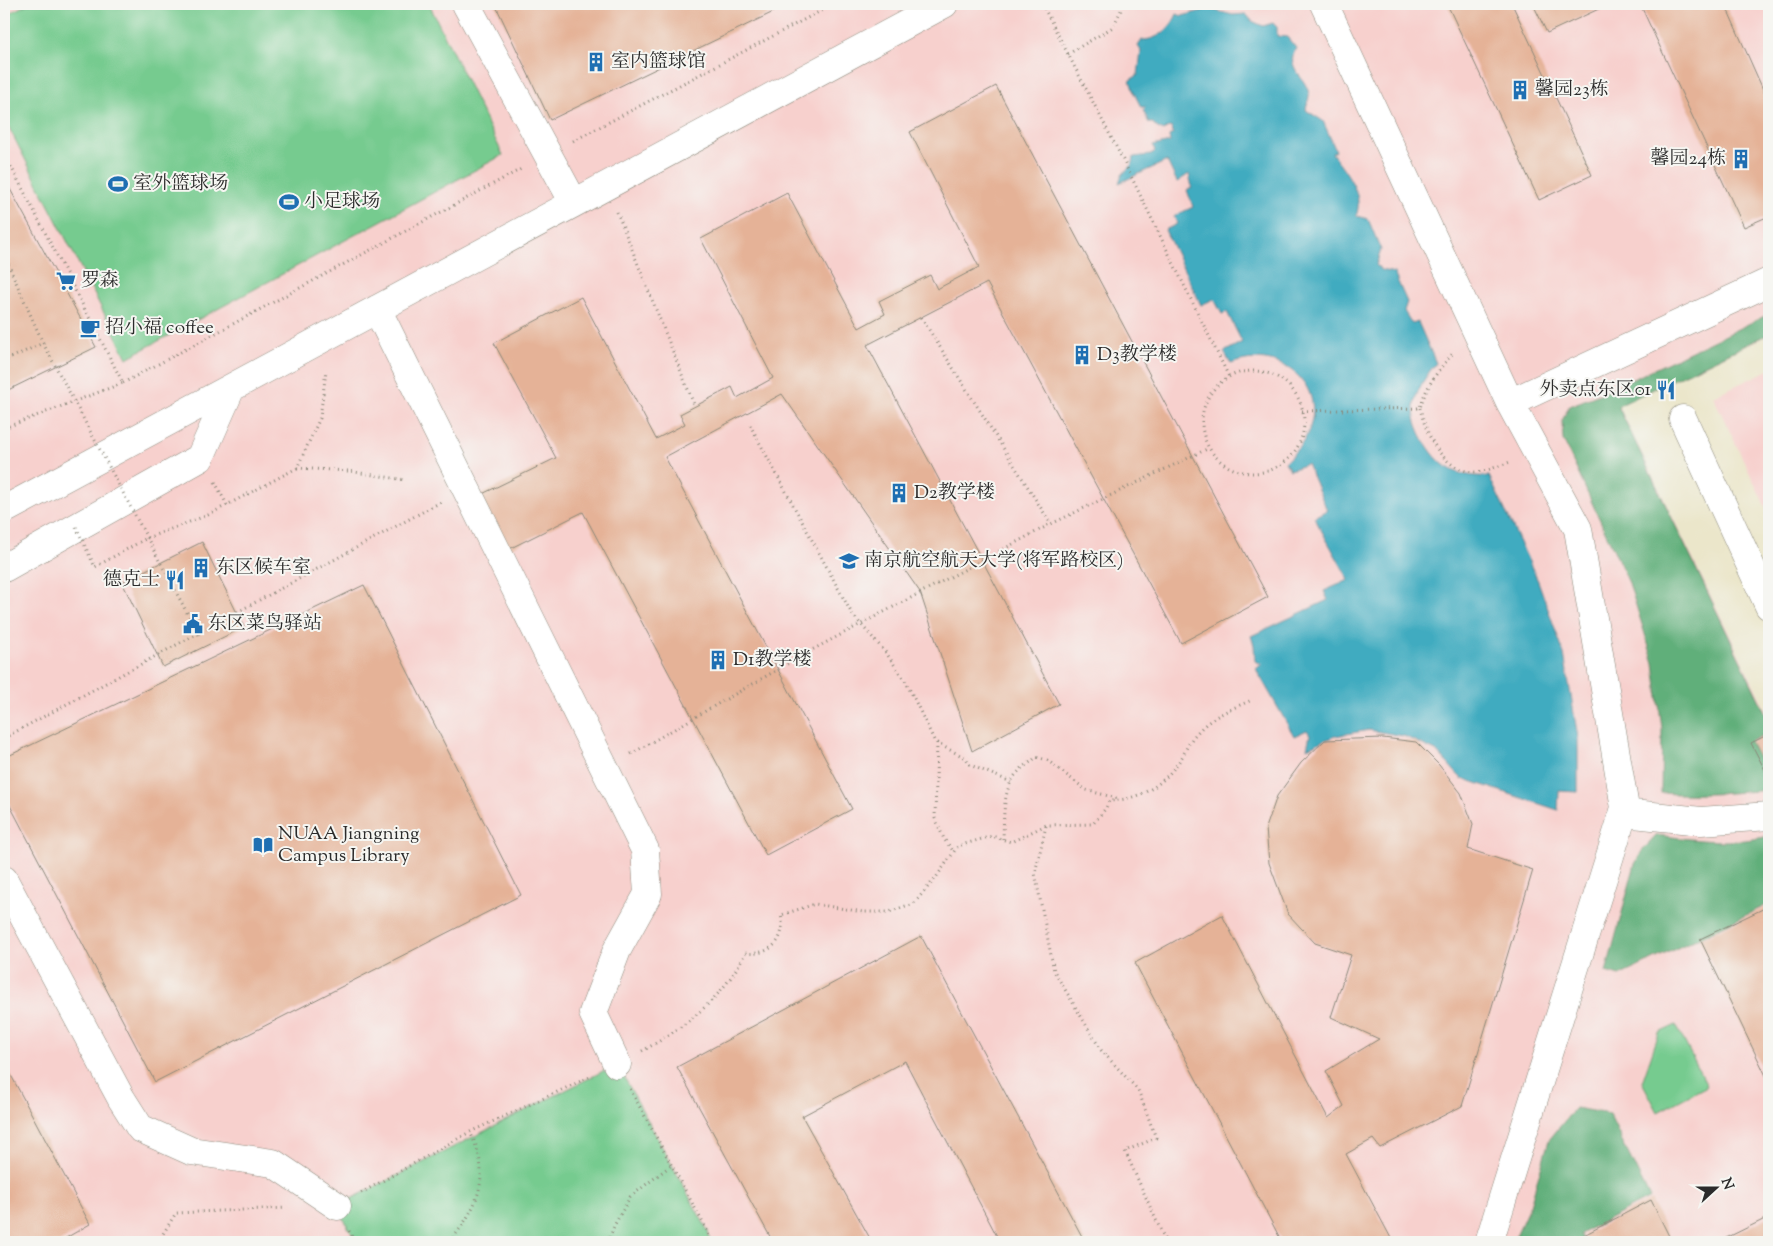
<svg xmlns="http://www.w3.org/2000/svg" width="1773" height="1246" viewBox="0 0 1773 1246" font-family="'Sorts Mill Goudy','Noto Serif SC',serif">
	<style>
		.built { fill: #f7d0cd }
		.green { fill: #76cb8f; stroke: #507b5d }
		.forest { fill: #60af7a; stroke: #466d52 }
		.water { fill: #40abc0; stroke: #366b76 }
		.building { fill: #e5b297 }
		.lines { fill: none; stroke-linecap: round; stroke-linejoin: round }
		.minor-casing { stroke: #8b887a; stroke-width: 29 }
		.path { stroke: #8b887a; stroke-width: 3; stroke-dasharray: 1 4; stroke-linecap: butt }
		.minor { stroke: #fff; stroke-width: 28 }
		.path-bridge { stroke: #8b887a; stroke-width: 3; stroke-dasharray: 1 4; stroke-linecap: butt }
		.labels { text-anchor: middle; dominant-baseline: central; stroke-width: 4; stroke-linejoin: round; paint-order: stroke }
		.poi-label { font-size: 19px; fill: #2b2b2b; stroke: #f6f6f2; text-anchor: start }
	</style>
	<rect width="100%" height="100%" fill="#f6f6f2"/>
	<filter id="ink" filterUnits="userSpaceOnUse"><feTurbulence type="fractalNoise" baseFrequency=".02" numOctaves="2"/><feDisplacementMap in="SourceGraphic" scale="10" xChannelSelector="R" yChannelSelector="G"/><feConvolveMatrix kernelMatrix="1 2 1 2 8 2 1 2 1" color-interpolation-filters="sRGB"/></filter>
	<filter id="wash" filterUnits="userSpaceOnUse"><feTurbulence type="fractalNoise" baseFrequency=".0096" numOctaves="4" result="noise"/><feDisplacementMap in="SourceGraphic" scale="20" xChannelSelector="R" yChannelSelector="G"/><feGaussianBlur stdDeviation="1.12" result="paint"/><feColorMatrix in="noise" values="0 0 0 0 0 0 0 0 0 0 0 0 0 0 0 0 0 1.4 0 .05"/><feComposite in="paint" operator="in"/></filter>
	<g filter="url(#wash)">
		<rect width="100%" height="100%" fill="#ebe6ca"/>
		<path class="built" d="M4 4H1769V335L1619 406 1769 716V1242H4Z
			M1769 370V514L1713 396Z"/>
		<path class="green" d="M27 4H429L503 155 127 358 4 118V16Z
			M1676 1025 1707 1086 1658 1112 1642 1082 1659 1033Z
			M617 1064 708 1231 710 1242H356L337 1206Z"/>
		<path class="forest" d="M1769 314V334L1618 406 1769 720V732L1750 742 1766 773 1769 772V790C1733 793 1697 796 1661 793L1662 729 1654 663 1629 583 1563 440 1562 421 1569 406 1610 390Z
			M1657 835C1694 840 1732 845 1769 836V904L1619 976 1606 972 1635 864 1642 851Z
			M1575 1108 1609 1114 1650 1198 1580 1234 1584 1242H1513L1530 1205 1549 1140Z"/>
		<path class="water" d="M1209 9 1233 15 1246 14 1252 21 1263 26 1273 23 1277 27V36L1287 37 1296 48C1284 68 1307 77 1309 95 1309 100 1306 105 1306 110L1323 121 1336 151 1332 153C1344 169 1365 194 1356 216L1368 219 1381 250 1376 265 1382 270 1394 273 1407 302 1404 311 1412 324 1418 322 1436 363C1428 373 1418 388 1415 400 1409 421 1429 453 1444 465 1457 475 1475 477 1489 476L1538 581 1564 654 1578 738V792L1559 791 1558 810 1461 778 1436 751 1404 736 1369 730 1335 736 1307 748 1310 735 1307 730 1294 736 1256 669 1262 664 1255 661 1254 645 1251 636 1328 600 1324 591 1349 580 1314 517 1327 510 1307 464 1290 470 1285 462C1291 456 1298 449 1303 442 1335 390 1282 344 1231 364L1224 352 1242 342 1227 312 1222 314 1214 299 1201 305 1165 230 1177 224 1174 216 1193 207 1187 190 1192 187 1189 174 1177 182 1167 161 1119 183 1122 175 1133 163 1134 157 1151 155 1155 151 1153 146 1170 142 1169 136 1173 134 1172 128 1168 127 1164 131 1156 127 1153 123H1149L1143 110 1146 107H1141L1134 93 1130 80 1138 75 1141 51 1138 46 1142 40C1158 40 1171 28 1177 14L1182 16Z"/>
		<g id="blocks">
			<path class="building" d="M495 4H790L550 120Z
				M1447 4H1512L1592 175 1539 200Z
				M1533 4H1602L1603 7 1547 33Z
				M1640 4H1725L1769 103V216L1744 227Z
				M996 86 1268 597 1181 643 987 283 867 345 1059 704 972 751 920 592 782 394 665 457 852 809 766 855 583 512 503 552 476 497 556 458 494 343 581 297 656 439 685 424 680 414 732 387 737 398 773 378 701 239 787 193 859 328 885 314 879 301 930 275 937 289 979 267 910 132Z
				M4 178 96 347 4 392Z
				M202 542 244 627 163 667 122 582Z
				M364 585 521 895 155 1082 4 794V758Z
				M1769 734V771L1766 772 1751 743Z
				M1383 738 1416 742 1439 765 1461 793 1473 824 1468 849 1533 870 1462 1106 1380 1148 1373 1139 1346 1154 1393 1242H1282L1135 963 1222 915 1328 1118 1344 1106 1326 1071 1379 1039 1331 1017 1351 955 1315 943 1288 914 1269 863 1266 828 1277 796 1301 763 1325 740Z
				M1769 906V1082L1700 939Z
				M921 936 1085 1242H995L999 1240 905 1061 802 1116 872 1242H773L677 1067Z
				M4 1062 90 1224 59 1242H4Z
				M1651 1200 1672 1242H1587L1584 1235Z
				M1769 1217V1242H1718Z"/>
		</g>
	</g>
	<g filter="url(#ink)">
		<use href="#blocks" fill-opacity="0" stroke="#8b887a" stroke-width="1"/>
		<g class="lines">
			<defs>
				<path id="minor" d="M466 4 574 203
					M1324 4 1510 403 1578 529 1625 808 1489 1242
					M377 309 645 850 648 894 617 950 593 1013 617 1064
					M1510 403 1769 282
					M1683 419 1769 606
					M4 510 944 4
					M4 568 200 458 231 388
					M1624 813 1701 821 1769 816
					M4 880 121 1098 140 1128 191 1151 273 1163 337 1206"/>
			</defs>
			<use href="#minor" class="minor-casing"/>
			<path class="path" d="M1042 4 1123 160 1229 377
				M1068 54 1113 27 1124 4
				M573 141 834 4
				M4 153 123 383 4 428
				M617 212 695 407
				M4 255 43 343 4 361
				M921 317 1051 524 1209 448
				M1202 422a51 51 0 1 1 102 0a51 51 0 1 1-102 0Z
				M123 383 523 168
				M1420 408C1426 435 1443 472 1476 472 1487 471 1499 466 1510 462
				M1302 411 1420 408C1426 386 1439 369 1454 352
				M750 425 852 614 887 654 906 682 934 740 940 745 966 758 970 765 1011 782
				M297 468 348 471 406 480
				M215 482 227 505
				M147 538 208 515 297 468 320 418 326 371
				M4 738 441 502
				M937 743 935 818 944 839 954 852
				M631 754 808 652 1051 524
				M1046 826 1035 873 1054 971 1101 1050 1138 1090 1156 1138 1125 1151 1166 1242
				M1003 839C1004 818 1002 788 1018 772 1023 766 1030 764 1036 757L1047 760 1086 790 1120 799
				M642 1051C684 1028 724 998 745 953 769 956 787 941 781 915L815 904 863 912H889L914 903 935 879 958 846 992 836 1011 842 1046 825 1093 824 1106 808 1109 801C1142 799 1164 785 1182 757 1186 749 1190 740 1196 734 1211 716 1231 709 1252 700
				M630 1089 708 1232 710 1242
				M361 1193 470 1132 592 1076
				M349 1231 355 1242
				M158 1242 176 1213 286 1208
				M450 1242C479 1205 492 1176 470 1132
				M608 1242 615 1224 630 1197 670 1166"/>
			<use href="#minor" class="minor"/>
			<path class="path-bridge" d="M43 343 200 637
				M76 527 95 567 147 538"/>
		</g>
	</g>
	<defs>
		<symbol id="building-bare" viewBox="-9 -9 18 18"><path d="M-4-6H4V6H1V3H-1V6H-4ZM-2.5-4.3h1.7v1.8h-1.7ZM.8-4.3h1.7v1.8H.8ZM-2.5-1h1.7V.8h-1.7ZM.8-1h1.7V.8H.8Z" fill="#1f6fb2" stroke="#f6f6f2" stroke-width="2.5" paint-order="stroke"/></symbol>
		<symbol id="stadium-bare" viewBox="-9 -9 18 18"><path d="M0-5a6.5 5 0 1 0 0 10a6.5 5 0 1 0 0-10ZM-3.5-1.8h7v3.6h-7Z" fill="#1f6fb2" stroke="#f6f6f2" stroke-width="2.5" paint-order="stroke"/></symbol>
		<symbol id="supermarket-bare" viewBox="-9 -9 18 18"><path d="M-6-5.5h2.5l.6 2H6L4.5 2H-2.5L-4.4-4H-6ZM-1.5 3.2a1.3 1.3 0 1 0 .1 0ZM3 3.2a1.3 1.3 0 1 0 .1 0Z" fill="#1f6fb2" stroke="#f6f6f2" stroke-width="2.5" paint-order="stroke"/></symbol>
		<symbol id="cafe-bare" viewBox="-9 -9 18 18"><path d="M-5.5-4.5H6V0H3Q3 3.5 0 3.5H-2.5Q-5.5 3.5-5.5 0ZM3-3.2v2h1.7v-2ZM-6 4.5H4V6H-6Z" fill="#1f6fb2" stroke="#f6f6f2" stroke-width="2.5" paint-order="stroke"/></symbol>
		<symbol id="restaurant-bare" viewBox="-9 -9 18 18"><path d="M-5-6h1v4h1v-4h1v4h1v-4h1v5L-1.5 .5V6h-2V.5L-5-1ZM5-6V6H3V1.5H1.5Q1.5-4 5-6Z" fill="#1f6fb2" stroke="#f6f6f2" stroke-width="2.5" paint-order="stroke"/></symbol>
		<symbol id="university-bare" viewBox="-9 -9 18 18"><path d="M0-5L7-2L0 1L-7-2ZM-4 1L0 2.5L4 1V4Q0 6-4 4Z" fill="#1f6fb2" stroke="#f6f6f2" stroke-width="2.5" paint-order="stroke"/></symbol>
		<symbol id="civic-bare" viewBox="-9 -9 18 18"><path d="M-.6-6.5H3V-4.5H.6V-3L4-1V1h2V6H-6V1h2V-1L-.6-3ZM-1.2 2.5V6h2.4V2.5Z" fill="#1f6fb2" stroke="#f6f6f2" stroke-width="2.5" paint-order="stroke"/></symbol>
		<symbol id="library-bare" viewBox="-9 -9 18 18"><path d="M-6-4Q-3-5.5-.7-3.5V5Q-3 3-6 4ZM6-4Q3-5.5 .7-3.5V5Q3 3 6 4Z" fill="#1f6fb2" stroke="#f6f6f2" stroke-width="2.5" paint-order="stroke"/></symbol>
	</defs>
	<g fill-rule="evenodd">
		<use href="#building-bare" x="582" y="48" width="28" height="28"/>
		<use href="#building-bare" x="1506" y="76" width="28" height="28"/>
		<use href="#building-bare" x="1727" y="145" width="28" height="28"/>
		<use href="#stadium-bare" x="104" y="170" width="28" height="28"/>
		<use href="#stadium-bare" x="275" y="188" width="28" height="28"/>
		<use href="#supermarket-bare" x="52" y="267" width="28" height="28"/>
		<use href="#cafe-bare" x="76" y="314" width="28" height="28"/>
		<use href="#building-bare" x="1068" y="341" width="28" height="28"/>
		<use href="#restaurant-bare" x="1652" y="376" width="28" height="28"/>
		<use href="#building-bare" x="885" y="479" width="28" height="28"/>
		<use href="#university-bare" x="835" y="547" width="28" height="28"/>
		<use href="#building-bare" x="187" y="554" width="28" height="28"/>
		<use href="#restaurant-bare" x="161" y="566" width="28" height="28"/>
		<use href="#civic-bare" x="179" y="610" width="28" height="28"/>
		<use href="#building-bare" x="704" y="646" width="28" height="28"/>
		<use href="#library-bare" x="249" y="831" width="28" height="28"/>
	</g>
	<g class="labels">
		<g class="poi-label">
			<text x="611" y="62">室内篮球馆</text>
			<text x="1535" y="90">馨园23栋</text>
			<text x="1726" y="159" text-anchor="end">馨园24栋</text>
			<text x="133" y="184">室外篮球场</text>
			<text x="304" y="202">小足球场</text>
			<text x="81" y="281">罗森</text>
			<text x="105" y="328">招小福 coffee</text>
			<text x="1097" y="355">D3教学楼</text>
			<text x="1651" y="390" text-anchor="end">外卖点东区01</text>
			<text x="914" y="493">D2教学楼</text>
			<text x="864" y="561">南京航空航天大学(将军路校区)</text>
			<text x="216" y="568">东区候车室</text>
			<text x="160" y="580" text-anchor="end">德克士</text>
			<text x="208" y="624">东区菜鸟驿站</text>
			<text x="733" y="660">D1教学楼</text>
			<text x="278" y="834">NUAA Jiangning<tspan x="278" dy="22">Campus Library</tspan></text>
		</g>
	</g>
	<rect width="1773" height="1246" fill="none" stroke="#f6f6f2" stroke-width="20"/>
	<g transform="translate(1716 1188) rotate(69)" stroke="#f6f6f2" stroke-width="4" paint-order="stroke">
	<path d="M0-4L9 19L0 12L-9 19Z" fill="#2b2b2b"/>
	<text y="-8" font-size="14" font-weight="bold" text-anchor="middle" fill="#2b2b2b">N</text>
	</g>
</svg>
